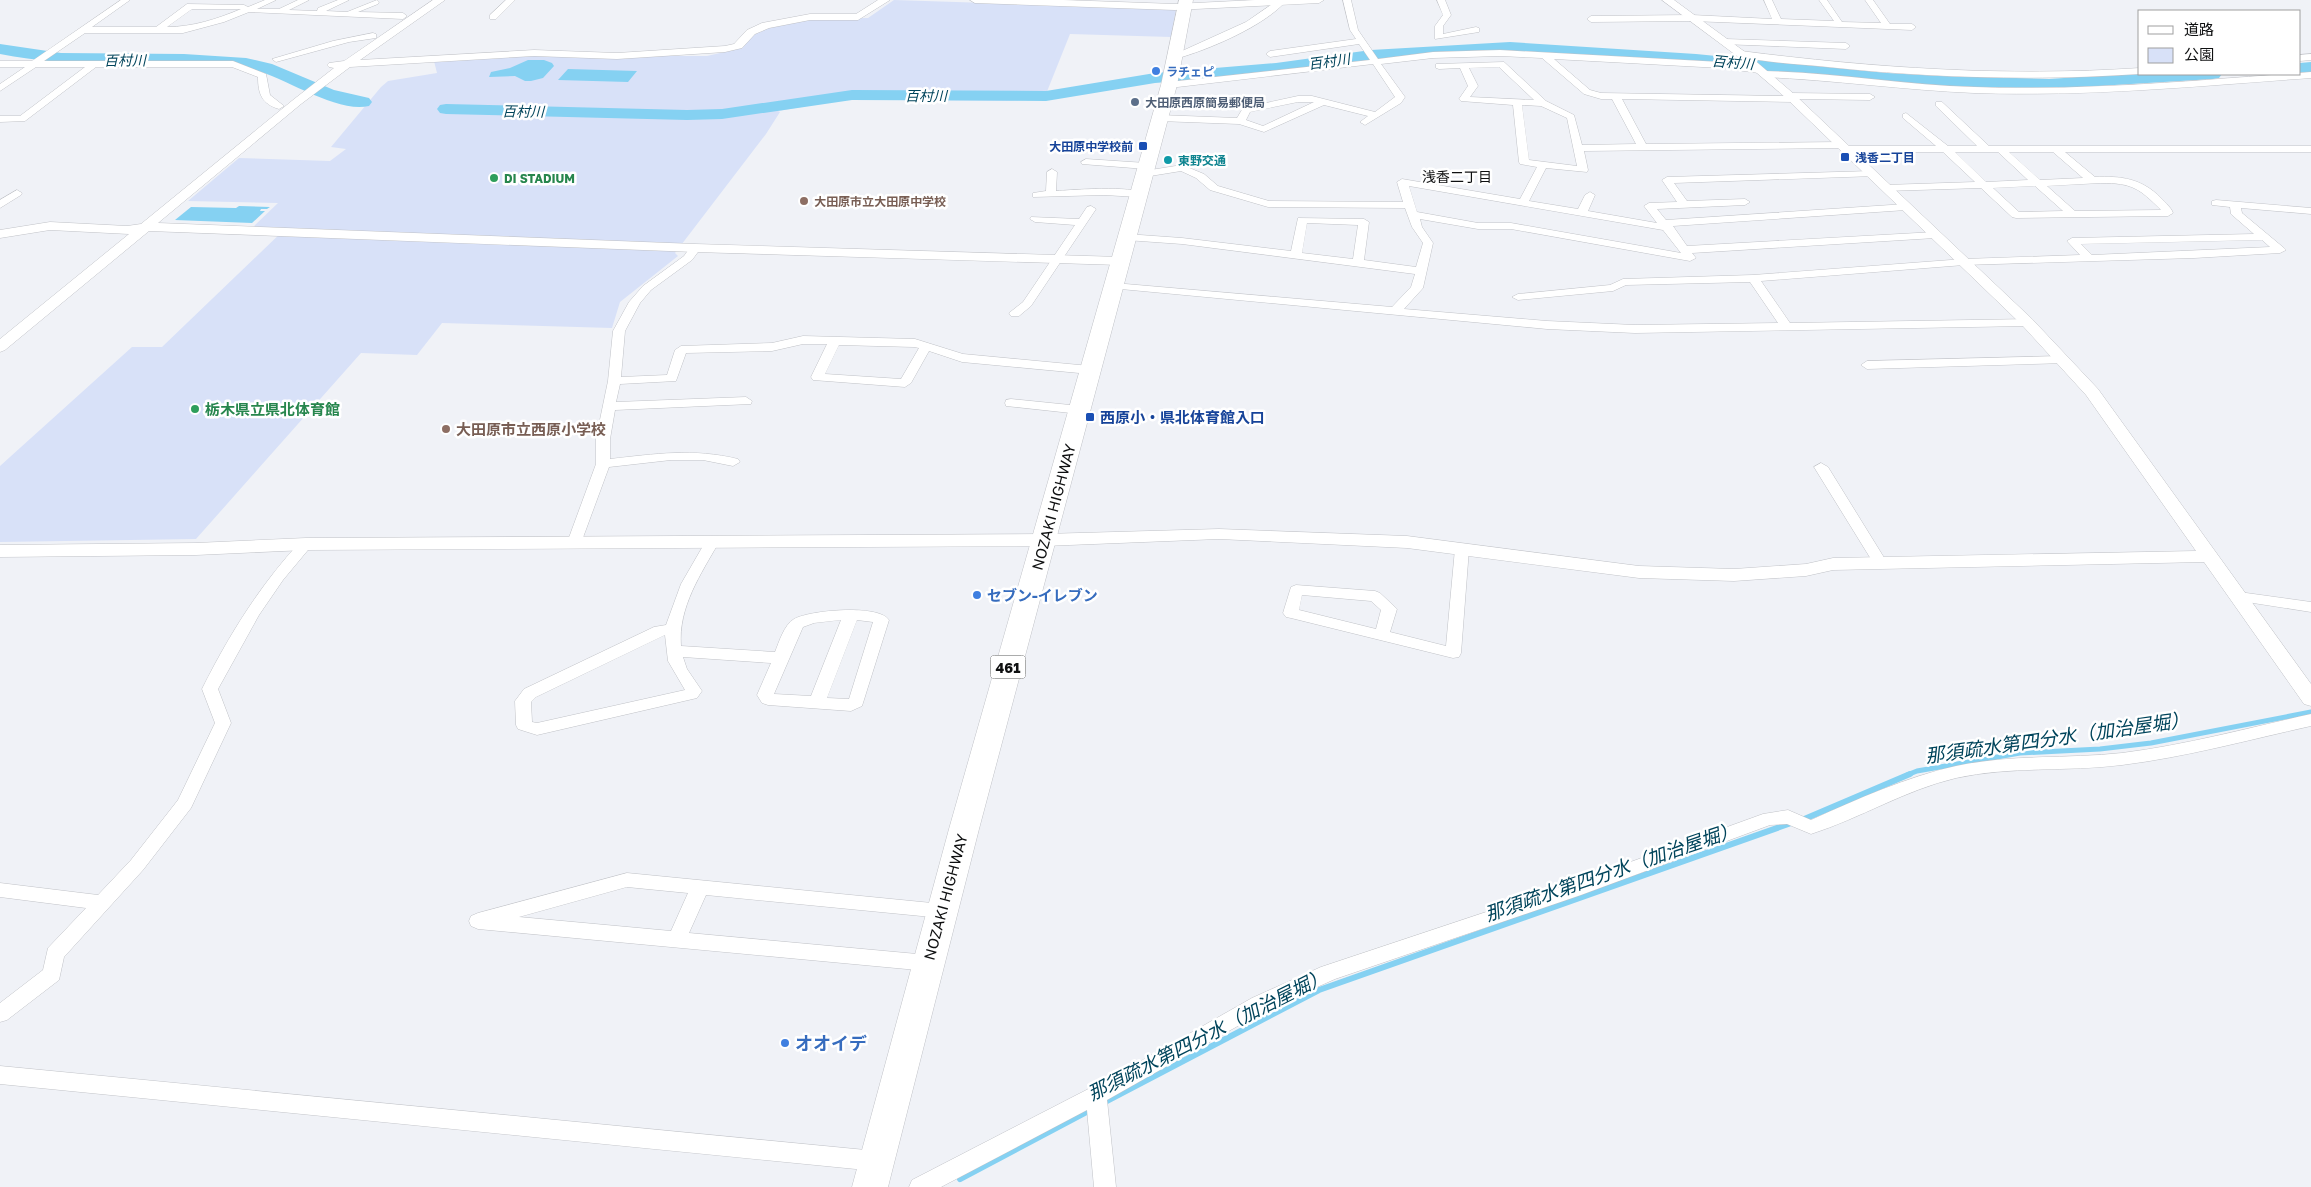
<svg xmlns="http://www.w3.org/2000/svg" width="2311" height="1187" viewBox="0 0 2311 1187" font-family="'Golos Text','Noto Sans JP',sans-serif">
	<style>
		.green { fill: #d8e1f8 }
		.water { fill: #85d1f2 }
		.lines { fill: none; stroke-linecap: round; stroke-linejoin: round }
		.stream-far1 { stroke: #85d1f2; stroke-width: 5 }
		.stream { stroke: #85d1f2; stroke-width: 6 }
		.river { fill: #85d1f2; fill-rule: evenodd }
		.minor-casing { stroke: #c0c2c7; stroke-width: 1 }
		.tertiary-casing { stroke: #c0c2c7; stroke-width: 1 }
		.trunk-casing { stroke: #c0c2c7; stroke-width: 1 }
		.minor { fill: #fff; fill-rule: evenodd }
		.tertiary { fill: #fff; fill-rule: evenodd }
		.trunk { fill: #fff; fill-rule: evenodd }
		.shop-dot { fill: #3f7fe0; stroke: #fff; stroke-width: 2 }
		.service-dot { fill: #5c6f8a; stroke: #fff; stroke-width: 2 }
		.transit-dot { fill: #1a4fb4; stroke: #fff; stroke-width: 2 }
		.culture-dot { fill: #0f9aa8; stroke: #fff; stroke-width: 2 }
		.leisure-dot { fill: #2e9e5b; stroke: #fff; stroke-width: 2 }
		.education-dot { fill: #8d6e63; stroke: #fff; stroke-width: 2 }
		.labels { text-anchor: middle; dominant-baseline: central; stroke-width: 5; stroke-linejoin: round; paint-order: stroke }
		.far-shop-label { font-size: 12px; font-weight: bold; fill: #366cbe; stroke: #fff; text-anchor: start }
		.far-service-label { font-size: 12px; font-weight: bold; fill: #4e5e75; stroke: #fff; text-anchor: start }
		.far-transit-label { font-size: 12px; font-weight: bold; fill: #164399; stroke: #fff; text-anchor: end }
		.far-culture-label { font-size: 12px; font-weight: bold; fill: #0d838f; stroke: #fff; text-anchor: start }
		.far-leisure-label { font-size: 12px; font-weight: bold; fill: #27864d; stroke: #fff; text-anchor: start }
		.far-education-label { font-size: 12px; font-weight: bold; fill: #785e54; stroke: #fff; text-anchor: start }
		.far-water-label { font-size: 14px; font-style: italic; fill: #00445b; stroke: #fff }
		.far-neighbourhood-label { font-size: 14px; fill: #0f1011; stroke: #fff }
		.shield { fill: #fff; stroke: #575858; stroke-width: 1 }
		.shield-label { font-size: 14px; font-weight: bold; fill: #0f1011 }
		.leisure-label { font-size: 15px; font-weight: bold; fill: #27864d; stroke: #fff; text-anchor: start }
		.transit-label { font-size: 15px; font-weight: bold; fill: #164399; stroke: #fff; text-anchor: start }
		.education-label { font-size: 15px; font-weight: bold; fill: #785e54; stroke: #fff; text-anchor: start }
		.street-label { font-size: 15px; fill: #0f1011; stroke: #fff }
		.shop-label { font-size: 15px; font-weight: bold; fill: #366cbe; stroke: #fff; text-anchor: start }
		.near-shop-label { font-size: 18px; font-weight: bold; fill: #366cbe; stroke: #fff; text-anchor: start }
		.near-water-label { font-size: 19px; font-style: italic; fill: #00445b; stroke: #fff }
	</style>
	<rect width="100%" height="100%" fill="#f0f2f7"/>
	<path class="green" d="M894 0 1176 9 1171 37 1070 34 1044 99 1009 101 848 99 778 111 780 112 766 134 675 253 678 256 620 302 612 328 442 323 417 355 361 353 196 539 0 542V466L132 347H162L285 229 252 228 278 203 188 201 239 158 330 161 346 149 331 147 381 87 388 81 437 73 434 61 504 56H707L733 50 759 31 778 24 820 19 868 18Z"/>
	<path class="water" d="M528 60H544L552 63 554 66 543 78 531 81H525L515 76 489 77 491 72 510 68Z
		M568 69 637 71 628 82 558 80Z
		M239 206 270 207 267 209H261L260 211H265L252 223 175 220 191 207 236 208Z"/>
	<g class="lines">
		<path class="stream-far1" d="M1907 775 1917 771 2020 753 2100 749 2151 743 2311 712"/>
		<path class="stream" d="M1802 820 1910 774
			M1101 1104 1319 990 1794 822
			M960 1179 1092 1109"/>
		<path class="river" d="M1510 42 1696 54 1887 73 1940 76 2049 79 2140 73 2222 74 2219 78 2213 79 2049 89 1940 86 1887 83 1696 64 1510 52 1371 60 1276 73 1155 83 1046 101 852 100 722 119 687 120 446 114 440 113 437 109 440 105 446 104 687 110 722 109 852 90 1046 91 1155 73 1276 63 1371 50Z
			M0 44 61 53 184 54 246 58 272 64 334 90 369 98 372 102 369 106C337 114 283 76 251 69 210 60 166 64 125 64 83 65 42 62 0 54Z
			M2311 62V72L2300 73V63Z"/>
		<defs>
			<path id="minor" d="M121 0H130L92 27H156L187 4 244 5 248 7 265 0H276L257 9H279L298 0H309L289 10 317 11 318 8 338 0H349L326 11 347 12 377 0 379 2 378 4 358 12 403 13 407 16 403 19 249 12 224 22 183 33H85L44 61H233L266 74 270 95 284 106 279 109C262 104 258 94 258 77L232 67H96L25 121 0 122V116H20L85 67H36L0 91V84L25 67H0V61H32ZM192 9H241C217 19 193 27 167 27Z
				M506 0H515L496 19H490V15Z
				M1278 0H1287C1265 26 1208 50 1175 59L1171 56 1246 22Z
				M1343 0H1351L1358 30 1378 59 1433 52 1500 50 1721 62 1759 67 1762 68 1763 71C1833 72 1904 85 1974 87 2087 91 2200 80 2311 72V78C2199 86 2087 97 1974 93 1904 90 1834 80 1763 77L1760 76 1759 73 1721 68 1554 59 1590 90 1601 93 1785 96 1790 93 1870 94 1875 97 1870 100 1799 99 1794 102 1622 99 1646 144 1840 142 1843 143 1844 146H1936L1903 118V114L1906 113 1948 146H1977L1936 106V102H1942L1989 146H2311V152H2065L2095 177C2121 176 2141 178 2161 198 2165 203 2171 207 2173 213L2168 216 2016 218 2012 217 1981 188 1885 191 1880 188 1885 185 1975 182 1943 152H1845L1841 151V148L1584 151 1588 170 1587 172 1546 168 1529 201 1578 209 1585 195 1590 192 1595 195 1588 211 1657 223 1644 206 1649 203 1677 202 1662 180 1667 177 1871 171 1875 172V176L1674 183 1687 201 1745 199 1750 202 1745 205 1657 209 1666 220 1906 204 1911 207 1906 210 1673 226 1687 246 1935 232 1940 235 1935 238 1692 253 1696 258 1690 261 1511 229H1478L1420 219 1422 227 1433 243 1423 288 1404 309 1547 321 1635 325 1778 323 1750 282 1626 285 1613 291 1518 300 1512 297 1518 294 1610 285 1623 279 1753 275 1964 259 2080 255 2067 241 2072 238 2254 234 2231 214 2230 207 2212 205V201L2216 200 2311 208V214L2241 208 2242 213 2284 248 2286 250 2280 253 2194 258 1964 265 1761 281 1790 323 2031 319 2033 322 2031 325 2027 326 1635 333 1547 329 1110 288 1108 286 1110 284 1114 283 1392 307 1411 287 1415 274 1182 244 1126 240 1121 237 1126 234 1182 238 1291 251 1298 218 1364 219 1369 222 1364 260 1416 267 1423 243 1412 227 1405 208 1268 207 1210 190 1196 178 1181 171 1144 177 1139 174 1144 171 1182 165 1204 174 1218 186 1269 201 1403 202 1397 182 1402 179 1520 199 1537 167 1520 164 1519 162 1513 105 1461 101 1459 99 1468 86 1460 68 1439 69 1436 68V64L1504 62 1546 101 1574 115 1582 145 1636 144 1612 99H1601L1584 94 1542 58 1500 56 1433 58 1381 64 1405 97 1401 103 1365 125 1360 122 1368 116 1324 105 1264 132 1239 124 1159 121 1154 118 1159 115 1237 118 1243 108 1298 96H1312L1375 112 1395 97 1373 64 1169 88 1164 85 1169 82 1370 60 1359 44 1270 57 1266 54 1270 51 1356 39 1350 30ZM1499 67 1534 100 1470 97 1478 86 1469 68ZM1298 102H1314L1263 126 1246 120 1250 112ZM1522 105 1541 106 1567 118 1577 166 1529 160ZM1955 152H1998L2028 180 1986 182ZM2009 152H2053L2083 178 2040 180ZM2101 183C2132 183 2139 188 2161 210L2075 211 2047 186ZM1409 186 1663 230 1681 253 1511 223H1478L1417 212ZM2035 186 2063 211 2019 212 1993 188ZM1307 223 1358 225 1353 259 1302 253ZM2262 240 2270 247 2092 255 2081 244Z
				M1437 0H1445L1451 15 1443 26V34L1476 27 1479 28V32L1435 39V26L1443 15Z
				M1764 0H1772L1781 19 1834 21 1819 0H1827L1842 22 1881 23 1865 0H1873L1890 24H1912L1916 27 1912 30 1692 21 1591 22 1587 19 1591 16 1692 15 1772 19Z
				M373 33 376 34V38L349 42 276 62 272 59 333 41Z
				M1725 39 1846 43 1850 46 1846 49 1722 44 1721 42Z
				M1741 51C1874 68 2006 77 2140 68V74C2036 81 1932 78 1828 67 1799 64 1767 63 1738 56L1737 54Z
				M2311 54V60L2300 61V55Z
				M1086 159 1146 163 1151 166 1146 169 1082 164 1081 162Z
				M1052 169 1057 172 1056 191C1072 190 1133 185 1143 194L1138 197 1104 195 1033 197V193L1046 191 1047 172Z
				M17 190 22 193 21 195 0 208V200Z
				M1091 206 1096 209 1031 306 1019 316H1011L1009 313 1023 302 1075 225 1035 222 1030 219 1031 217 1079 219 1087 207Z
				M695 245 701 248 692 260 651 290 640 303 625 331 621 377 667 375 675 350 681 346 772 343 803 336 915 339 963 354 1090 366 1096 370 1090 374 962 362 929 351 911 383 905 387 813 380 811 377 827 344H803L772 351 686 353 676 381 620 384 616 402 746 397 752 401 751 404 615 410 610 439V459C655 454 693 448 738 459L740 462 733 466 703 460H671L609 467 581 543 574 547 569 546 567 543 596 464V439L608 381 613 331 629 302 643 286 684 256 691 246ZM839 345 914 347 919 348 901 379 825 374Z
				M2062 356 2066 357 2068 360 2066 363 1867 369 1861 365 1867 361Z
				M1011 399 1080 406 1086 410 1080 414 1006 406 1005 403 1006 400Z
				M1821 463 1828 467 1888 564 1886 567H1876L1874 564 1814 467Z
				M712 538 719 542C701 574 678 607 681 646L775 652C779 642 784 625 794 619 810 610 879 604 889 620L862 706 851 711 768 705 762 703 757 695 771 663 683 657 687 669 702 691 697 698 537 735 518 729 516 725 515 701 524 689 654 627 666 625 681 584 707 539ZM841 620 811 696 774 694 803 627 814 623ZM857 620 873 622 849 699 827 698ZM665 635 668 661 685 690 537 723 532 722 531 702 536 697Z
				M306 540 313 544 283 580 259 615 218 689 231 723 191 808 143 870 64 957 59 980 7 1020 0 1022V1003L43 970 48 948 86 908 0 897V883L98 895 131 860 178 800 215 723 202 689C229 635 260 585 301 541Z
				M1462 545 1469 549 1461 653 1459 657 1453 658 1291 618 1286 617 1283 613 1291 587 1296 585 1375 591 1380 593 1397 609 1390 632 1446 646 1455 549ZM1302 595 1371 601 1381 610 1376 629 1299 610Z
				M2239 592 2311 602V612L2234 600 2231 597 2234 594Z
				M2311 714V726C2248 740 2186 757 2122 765 2067 772 2010 766 1956 778 1905 790 1861 818 1811 834L1787 824 1770 825 1581 895 1335 979 1266 1010 1107 1100 1116 1187H1094L1087 1110 941 1187H909L912 1180 1129 1068 1252 998 1321 967 1567 885 1763 814 1788 810 1811 820C1858 799 1906 777 1956 766 2011 754 2067 759 2122 753 2186 745 2248 728 2311 714Z
				M627 873 942 904 949 906 951 911 949 916 942 918 706 895 689 933 928 955 935 957 938 963 935 969 928 971 478 929 471 926 469 921 471 916 478 913ZM627 887 688 893 671 931 519 917Z
				M0 1066 876 1151 884 1154 887 1161 884 1168 876 1171 0 1084Z"/>
			<path id="tertiary" d="M433 0H445L360 60 534 50 617 53 725 46 734 44 747 30 762 23 810 14H856L878 0H890L858 20H810L769 28 755 34 742 48 725 52 617 59 534 56 350 67 301 104 158 223 695 244 1120 257 1127 261 1120 265 695 252 149 231 5 350 0 352V339L129 234 50 230 0 238V230L50 222 127 226 141 224 293 100 334 68 329 67 327 65 329 63 344 61Z
				M970 0H1063L1175 4 1255 0H1324L1319 3 1175 10 975 3Z
				M1662 0H1674L1745 52 1794 94 2032 319 2098 389 2311 684V706L2304 704 2204 562 1833 570 1806 576 1734 581 1639 578 1407 548 1219 539 1044 546 306 550 196 555 0 557V545L196 543 306 538 1044 534 1219 529 1407 536 1639 566 1734 569 1806 564 1833 558 2196 551 2086 395 2022 325 1786 98 1737 56Z"/>
			<path id="trunk" d="M1179 0H1193L1177 85 979 829 888 1187H852L949 829 1161 85Z"/>
		</defs>
		<use href="#minor" class="minor-casing"/>
		<use href="#tertiary" class="tertiary-casing"/>
		<use href="#trunk" class="trunk-casing"/>
		<use href="#minor" class="minor"/>
		<use href="#tertiary" class="tertiary"/>
		<use href="#trunk" class="trunk"/>
	</g>
	<g class="shop-dot">
		<circle cx="1156" cy="71" r="5"/>
		<circle cx="977" cy="595" r="5"/>
		<circle cx="785" cy="1043" r="5"/>
	</g>
	<circle class="service-dot" cx="1135" cy="102" r="5"/>
	<g class="transit-dot">
		<rect x="1138" y="141" width="10" height="10" rx="2.5"/>
		<rect x="1840" y="152" width="10" height="10" rx="2.5"/>
		<rect x="1085" y="412" width="10" height="10" rx="2.5"/>
	</g>
	<circle class="culture-dot" cx="1168" cy="160" r="5"/>
	<g class="leisure-dot">
		<circle cx="494" cy="178" r="5"/>
		<circle cx="195" cy="409" r="5"/>
	</g>
	<g class="education-dot">
		<circle cx="804" cy="201" r="5"/>
		<circle cx="446" cy="429" r="5"/>
	</g>
	<g class="labels">
		<g class="far-shop-label">
			<text x="1166" y="71">ラチェピ</text>
		</g>
		<g class="far-service-label">
			<text x="1145" y="102">大田原西原簡易郵便局</text>
		</g>
		<g class="far-transit-label">
			<text x="1133" y="146">大田原中学校前</text>
			<text x="1855" y="157" text-anchor="start">浅香二丁目</text>
		</g>
		<g class="far-culture-label">
			<text x="1178" y="160">東野交通</text>
		</g>
		<g class="far-leisure-label">
			<text x="504" y="178">DI STADIUM</text>
		</g>
		<g class="far-education-label">
			<text x="814" y="201">大田原市立大田原中学校</text>
		</g>
		<g class="far-water-label">
			<text transform="translate(125 60) rotate(-1)">百村川</text>
			<text transform="translate(1329 61) rotate(-8)">百村川</text>
			<text transform="translate(1733 62) rotate(5)">百村川</text>
			<text x="926" y="95">百村川</text>
			<text transform="translate(523 111) rotate(1)">百村川</text>
		</g>
		<g class="far-neighbourhood-label">
			<text x="1457" y="176">浅香二丁目</text>
		</g>
		<rect class="shield" x="990.5" y="655.5" width="35" height="23" rx="4"/>
		<g class="shield-label">
			<text x="1008" y="667">461</text>
		</g>
		<g class="leisure-label">
			<text x="205" y="409">栃木県立県北体育館</text>
		</g>
		<g class="transit-label">
			<text x="1100" y="417">西原小・県北体育館入口</text>
		</g>
		<g class="education-label">
			<text x="456" y="429">大田原市立西原小学校</text>
		</g>
		<g class="street-label">
			<text transform="translate(1053 507) rotate(-75)">NOZAKI HIGHWAY</text>
			<text transform="translate(945 897) rotate(-75)">NOZAKI HIGHWAY</text>
		</g>
		<g class="shop-label">
			<text x="987" y="595">セブン-イレブン</text>
		</g>
		<g class="near-shop-label">
			<text x="795" y="1043">オオイデ</text>
		</g>
		<g class="near-water-label">
			<text transform="translate(2057 737) rotate(-8)">那須疏水第四分水（加治屋堀）</text>
			<text transform="translate(1611 871) rotate(-19)">那須疏水第四分水（加治屋堀）</text>
			<text transform="translate(1207 1034) rotate(-27)">那須疏水第四分水（加治屋堀）</text>
		</g>
	</g>
	<rect x="2138" y="10" width="162" height="65" fill="#ffffff" stroke="#9f9fa0"/>
	<rect x="2148" y="26" width="25" height="8" fill="#ffffff" stroke="#9f9fa0"/>
	<text x="2184" y="35" font-size="15" fill="#0f1011">道路</text>
	<rect x="2148" y="48" width="25" height="15" fill="#d8e1f8" stroke="#9f9fa0"/>
	<text x="2184" y="60" font-size="15" fill="#0f1011">公園</text>
</svg>
